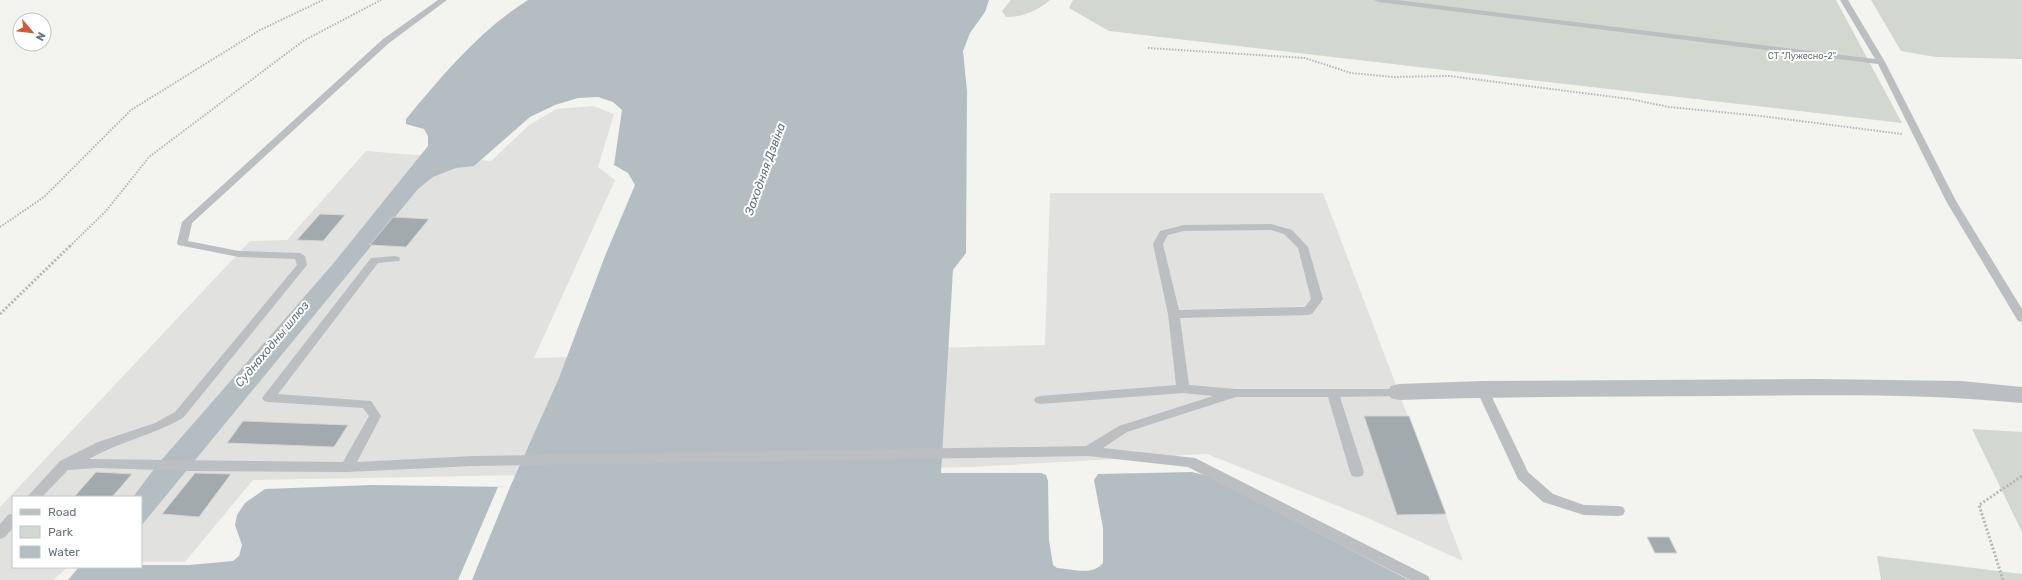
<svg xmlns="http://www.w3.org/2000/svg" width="2022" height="580" viewBox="0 0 2022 580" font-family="Rubik,sans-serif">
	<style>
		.built { fill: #e1e2e0 }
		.green { fill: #d2d8d0 }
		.water { fill: #b4bec2 }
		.pier { fill: #f3f3f0 }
		.building { fill: #a3aaae; stroke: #d4d4d3 }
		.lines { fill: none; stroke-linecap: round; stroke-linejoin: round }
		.path-far1 { stroke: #b5b8ba; stroke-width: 2; stroke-dasharray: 1.5 1.5; stroke-linecap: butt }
		.path { stroke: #b5b8ba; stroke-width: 3; stroke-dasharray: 2 2; stroke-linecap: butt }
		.service { fill: #bbbfc1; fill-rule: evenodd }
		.minor { fill: #bbbfc1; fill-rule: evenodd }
		.labels { text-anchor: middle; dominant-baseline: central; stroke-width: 4; stroke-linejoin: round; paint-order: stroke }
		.far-park-label { font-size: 9px; fill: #677564; stroke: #fff }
		.water-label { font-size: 12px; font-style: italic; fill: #62737b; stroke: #fff }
	</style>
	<rect width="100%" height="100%" fill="#f3f3f0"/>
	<path class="built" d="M593 106 614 114 598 167 615 180 534 358 1045 345 1050 193H1323L1463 561 1368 518 1207 454 972 467 253 480 185 562H141V497H13V567H68L53 580H0V507L250 241 287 240 366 151 491 161 528 126 556 109Z"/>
	<path class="green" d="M1011 0H1050C1037 11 1023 17 1006 17L1002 11Z
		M1073 0H1836L1902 123 1109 31 1069 8Z
		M1871 0H2022V59L1936 57 1901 51Z
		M1972 429 2022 432V532Z
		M1877 556 2022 574V580H1881Z"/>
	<path class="water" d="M528 0H989L985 12 970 33 963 51 967 91 966 253 953 270 941 473H1041L1046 475 1048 481 1049 540 1053 565 1057 568C1071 569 1093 576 1103 563V528L1094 480 1098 474 1192 472 1208 476 1409 580H68L79 567H141V565H189L233 561 239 556 242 545 235 525 237 515 245 503 265 489 372 485 510 487 559 378 605 256 635 185 628 173 614 165 622 110 613 102 598 97 578 98 555 105 530 117 474 166 456 168 433 177 418 189 141 526V497H133L157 465 332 265 428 146V136L424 129 406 124V119C443 75 479 31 528 0Z"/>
	<path class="pier" d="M498 487H510L472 580H458Z"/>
	<path class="building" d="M320 214 345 215 323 241 297 240Z
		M393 217 429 219 406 247 370 245Z
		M1364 416H1409L1446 514 1397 515Z
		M243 421 348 425 334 447 227 443Z
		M96 472 132 474 112 497H74Z
		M195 473 231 474 199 517 162 514Z
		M1647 537H1669L1677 553H1655Z"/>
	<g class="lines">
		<path class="path-far1" d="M1148 48 1305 58 1351 73 1393 77 1449 76 1630 99 1669 107 1761 116 1902 134
			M0 227 44 197 131 110 260 30 323 0
			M70 246 106 211 149 157 303 41 381 0"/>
		<path class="path" d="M0 314 71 245
			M2003 580 1979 505 2022 476"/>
		<path class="service" d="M438 0H447L389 43 192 223 188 241 239 251 300 253 305 256 307 265 183 418C153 435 119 442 89 459L343 462 369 416 363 408 268 402 264 401 262 398 371 258 395 256 399 257 400 259 399 261 378 263 278 394 371 401 381 416 357 462 473 456 1086 446 1119 426 1213 396 1183 393 1040 404 1036 403 1034 400 1036 397 1040 396 1176 385 1168 314 1153 244 1160 231 1184 225 1271 224 1292 230 1308 247 1323 299 1312 314 1308 315 1180 318 1189 385 1236 389H1403L1405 392 1403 395 1399 396 1340 397 1364 472 1362 476 1357 477 1352 476 1350 472 1328 397H1236L1127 432 1103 448 1195 458 1428 576 1430 580H1410L1188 467 1088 456 473 466 347 472 190 471 97 468 68 470 42 497H27L60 461 98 442 155 423 175 412 297 265 295 259 239 257 178 245 177 243 182 222 383 39ZM1271 230 1284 234 1298 248 1311 299 1305 307 1179 310 1163 244 1168 235 1184 231Z
			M1374 0H1397L1875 59 1840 0H1848L1885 62 1956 201 2022 309V322L2018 321 1946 201 1878 64 1378 2Z
			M1482 385 1486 386 1488 389 1528 472 1553 494 1584 505 1618 506 1623 507 1625 511 1623 515 1618 516 1584 515 1543 502 1518 479 1476 389 1478 386Z
			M13 513V528L5 537 0 539V524L8 515Z"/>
		<path class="minor" d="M1816 379 1961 381 2022 387V403C1921 393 1820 395 1718 396 1612 397 1505 396 1399 400L1391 398 1387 392 1391 386 1399 384 1482 381Z"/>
	</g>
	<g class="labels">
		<g class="far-park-label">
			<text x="1802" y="56">СТ "Лужесно-2"</text>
		</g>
		<g class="water-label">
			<text transform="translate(765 169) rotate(-70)">Заходняя Дзвіна</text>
			<text transform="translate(272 344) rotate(-50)">Суднаходны шлюз</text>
		</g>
	</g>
	<rect x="12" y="496" width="130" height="72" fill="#ffffff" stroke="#c2c7cb"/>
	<rect x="20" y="509" width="20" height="6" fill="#bbbfc1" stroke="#c2c7cb"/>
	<text x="48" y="516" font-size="12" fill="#66737d">Road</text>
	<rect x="20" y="526" width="20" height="12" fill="#d2d8d0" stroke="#c2c7cb"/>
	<text x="48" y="536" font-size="12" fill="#66737d">Park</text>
	<rect x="20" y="546" width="20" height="12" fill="#b4bec2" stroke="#c2c7cb"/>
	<text x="48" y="556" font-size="12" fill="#66737d">Water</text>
	<g transform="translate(32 32) rotate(118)"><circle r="19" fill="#ffffff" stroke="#c2c7cb"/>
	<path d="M0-3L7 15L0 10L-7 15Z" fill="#cc5b38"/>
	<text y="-6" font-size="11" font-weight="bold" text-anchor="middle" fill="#66737d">N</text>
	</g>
</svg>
